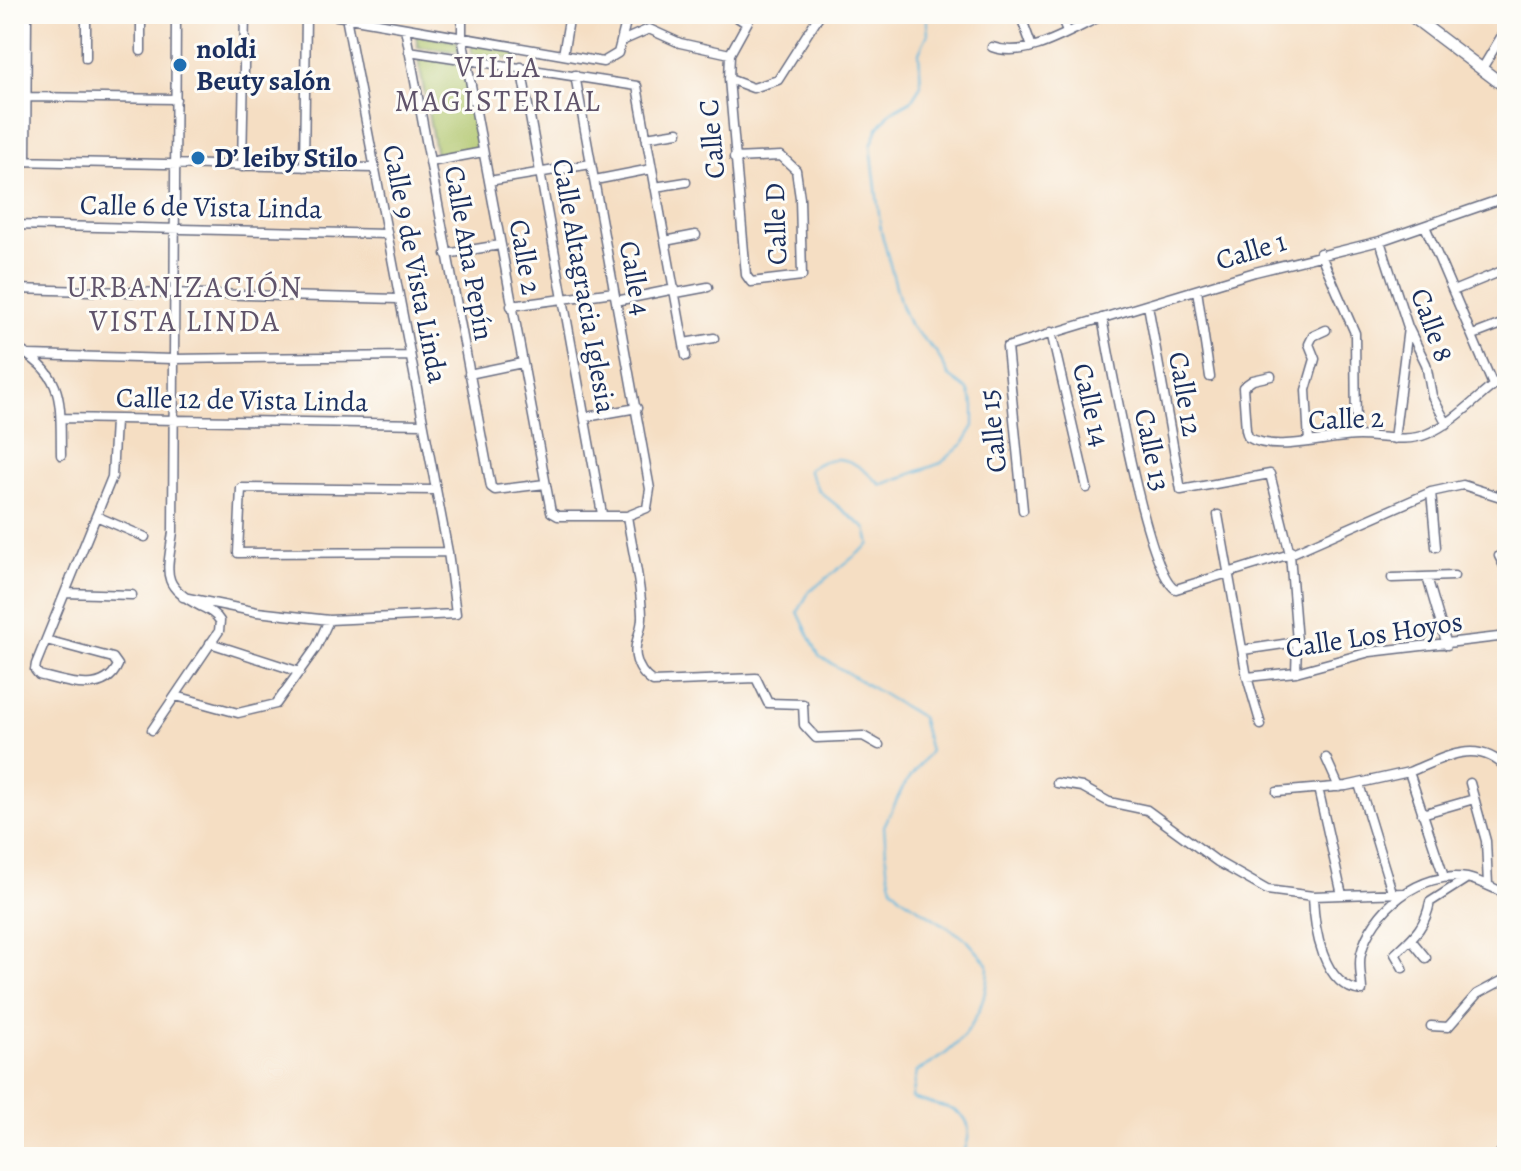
<svg xmlns="http://www.w3.org/2000/svg" width="1521" height="1171" viewBox="0 0 1521 1171" font-family="Alegreya,serif">
	<style>
		.green { fill: #afc56a; stroke: #657a64; stroke-width: 2 }
		.lines { fill: none; stroke-linecap: round; stroke-linejoin: round }
		.stream { stroke: #63b8df; stroke-width: 2 }
		.street-casing { stroke: #676c81; stroke-width: 11 }
		.secondary-casing { stroke: #676c81; stroke-width: 14 }
		.street { stroke: #fff; stroke-width: 8 }
		.secondary { stroke: #fff; stroke-width: 11 }
		.poi-dot { fill: #1f6fb2; stroke: #fdfcf7; stroke-width: 3 }
		.labels { text-anchor: middle; dominant-baseline: central; stroke-width: 6; stroke-linejoin: round; paint-order: stroke }
		.poi-label { font-size: 28px; font-weight: bold; fill: #1b2f5e; stroke: #fdfcf7; text-anchor: start }
		.street-label { font-size: 28px; fill: #1b2f5e; stroke: #fdfcf7 }
		.neighbourhood-label { font-size: 30px; letter-spacing: 2px; fill: #60546b; stroke: #fdfcf7 }
	</style>
	<rect width="100%" height="100%" fill="#fdfcf7"/>
	<filter id="ink" filterUnits="userSpaceOnUse"><feTurbulence type="fractalNoise" baseFrequency=".0125" numOctaves="2"/><feDisplacementMap in="SourceGraphic" scale="16" xChannelSelector="R" yChannelSelector="G"/><feConvolveMatrix kernelMatrix="1 2 1 2 8 2 1 2 1" color-interpolation-filters="sRGB"/></filter>
	<filter id="wash" filterUnits="userSpaceOnUse"><feTurbulence type="fractalNoise" baseFrequency=".006" numOctaves="4" result="noise"/><feDisplacementMap in="SourceGraphic" scale="32" xChannelSelector="R" yChannelSelector="G"/><feGaussianBlur stdDeviation="1.8" result="paint"/><feColorMatrix in="noise" values="0 0 0 0 0 0 0 0 0 0 0 0 0 0 0 0 0 1.4 0 .05"/><feComposite in="paint" operator="in"/></filter>
	<g filter="url(#wash)">
		<rect width="100%" height="100%" fill="#f5dec3"/>
		<path class="green" d="M416 35 457 41 459 52 418 47Z
			M472 44 517 51 518 60 471 54Z
			M418 58 462 64 478 149 436 156Z"/>
		<g class="lines">
			<path class="stream" d="M926 14 928 34 919 52 921 85 911 101 891 112 878 128 871 146 881 231 901 305 909 324 937 353 949 376 968 390 974 406V426L963 444 941 463 881 485C857 462 838 448 808 470L819 491 866 529 870 544 809 592 798 612 819 656 921 717 930 751 903 787 884 826 887 868 892 887 901 897 966 939 988 964C988 1013 961 1051 917 1071L912 1098C942 1109 983 1105 964 1152L953 1157"/>
		</g>
	</g>
	<g filter="url(#ink)">
		<g class="lines">
			<defs>
				<path id="street" d="M326 14 603 62 618 53 628 14
					M462 14V37L551 512 558 516H627L647 508 650 489 575 75
					M732 14 746 23
					M1020 14 1032 47
					M1060 14 1067 31
					M405 28 491 487 495 490 545 484
					M624 40 649 29 680 43 730 54
					M992 47C1028 60 1072 29 1106 14
					M141 51V14
					M409 51 637 86 686 356
					M563 55 570 14
					M86 58V14
					M521 67 602 514
					M1483 67 1507 27
					M729 79 753 88 778 80 820 14
					M27 97 176 99
					M646 137 678 132
					M734 158 781 156 796 170 800 198 802 276 751 282 746 275 729 79 730 54 752 14
					M14 161 374 168
					M26 161 27 14
					M430 162 483 152
					M242 167 245 14
					M304 167 306 14
					M595 180 651 169
					M489 181 591 164
					M655 187 686 182
					M14 225 386 234
					M1425 226 1493 385
					M665 241 696 235
					M1380 241 1408 327 1426 364 1432 396 1447 424
					M1320 253 1355 333 1356 436
					M446 254 500 245
					M14 289 398 299
					M1197 290 1210 377
					M1453 291 1507 269
					M676 293 708 287
					M616 301 675 289
					M1148 305 1181 490 1270 474 1290 554 1297 642 1243 650
					M511 306 614 292
					M1102 318C1110 359 1147 576 1176 589L1290 554 1431 492 1463 485 1507 499
					M1051 332 1087 488
					M1473 335 1507 322
					M684 343 714 338
					M14 347C66 374 60 402 61 455
					M29 355 173 359 409 356
					M469 374 522 363
					M1271 376 1253 380 1243 387 1246 430 1248 437C1275 454 1328 436 1359 436 1380 436 1406 443 1427 434 1459 420 1479 394 1507 375
					M586 417 637 408
					M61 418 423 424
					M1394 439 1408 328
					M1309 442 1306 390 1315 359 1309 344 1313 336 1326 330
					M435 490 241 488 238 553 448 552
					M1431 492 1436 547
					M1023 510 1007 347 1255 272 1380 241 1507 197
					M1218 515 1247 677 1261 725
					M96 516 145 537
					M627 516C632 549 641 582 642 615 643 630 633 642 636 657 638 668 644 676 653 682L756 678 768 703 803 704 804 725 816 738 863 736 879 745
					M1499 556 1507 572
					M1427 577 1447 645
					M1392 578 1454 576
					M65 593 132 595
					M183 597 257 612 329 620 456 614 448 552 346 17
					M46 640 113 658 118 665C104 697 63 681 39 675L35 670 36 664 112 477 115 421
					M210 643 300 672
					M1296 672 1297 642
					M1247 677 1296 672 1370 652 1507 636
					M176 696 238 713 276 704 316 648 329 620
					M152 730 219 631 220 621C215 613 208 610 200 606 160 585 167 574 173 532L176 14
					M1326 758 1339 787
					M1409 772C1442 759 1477 736 1507 769
					M1057 783 1082 787 1109 802 1147 810 1218 862 1267 890 1313 896 1404 893
					M1470 783 1486 841 1488 885
					M1359 784 1392 892
					M1318 788 1342 895
					M1277 792 1346 786 1409 772 1444 877
					M1422 814 1474 799
					M1313 896C1314 927 1322 987 1362 991 1362 980 1358 965 1361 954 1371 910 1421 870 1467 878 1481 881 1494 889 1507 894
					M1412 941 1426 958
					M1403 968 1395 954C1413 937 1425 928 1430 902L1466 879
					M1431 1026 1448 1027 1477 994 1507 978
					M1498 1157 1507 1142"/>
				<path id="secondary" d="M1409 14 1507 88"/>
			</defs>
			<use href="#street" class="street-casing"/>
			<use href="#secondary" class="secondary-casing"/>
			<use href="#street" class="street"/>
			<use href="#secondary" class="secondary"/>
		</g>
	</g>
	<g class="poi-dot">
		<circle cx="180" cy="65" r="8"/>
		<circle cx="198" cy="158" r="8"/>
	</g>
	<g class="labels">
		<g class="poi-label">
			<text x="196" y="49">noldi<tspan x="196" dy="32">Beuty salón</tspan></text>
			<text x="214" y="158">D’ leiby Stilo</text>
		</g>
		<g class="street-label">
			<text transform="translate(712 139) rotate(-95)">Calle C</text>
			<text transform="translate(201 207) rotate(1)">Calle 6 de Vista Linda</text>
			<text transform="translate(776 224) rotate(-92)">Calle D</text>
			<text transform="translate(1251 251) rotate(-17)">Calle 1</text>
			<text transform="translate(469 253) rotate(80)">Calle Ana Pepín</text>
			<text transform="translate(525 257) rotate(80)">Calle 2</text>
			<text transform="translate(415 264) rotate(79)">Calle 9 de Vista Linda</text>
			<text transform="translate(635 278) rotate(80)">Calle 4</text>
			<text transform="translate(584 286) rotate(80)">Calle Altagracia Iglesia</text>
			<text transform="translate(1432 325) rotate(70)">Calle 8</text>
			<text transform="translate(1185 394) rotate(80)">Calle 12</text>
			<text transform="translate(242 400) rotate(1)">Calle 12 de Vista Linda</text>
			<text transform="translate(1091 405) rotate(77)">Calle 14</text>
			<text transform="translate(1346 419) rotate(-2)">Calle 2</text>
			<text transform="translate(993 431) rotate(-96)">Calle 15</text>
			<text transform="translate(1152 450) rotate(78)">Calle 13</text>
			<text transform="translate(1374 635) rotate(-9)">Calle Los Hoyos</text>
		</g>
		<g class="neighbourhood-label">
			<text x="498" y="67">VILLA<tspan x="498" dy="34">MAGISTERIAL</tspan></text>
			<text x="185" y="287">URBANIZACIÓN<tspan x="185" dy="34">VISTA LINDA</tspan></text>
		</g>
	</g>
	<rect width="1521" height="1171" fill="none" stroke="#fdfcf7" stroke-width="48"/>
</svg>
